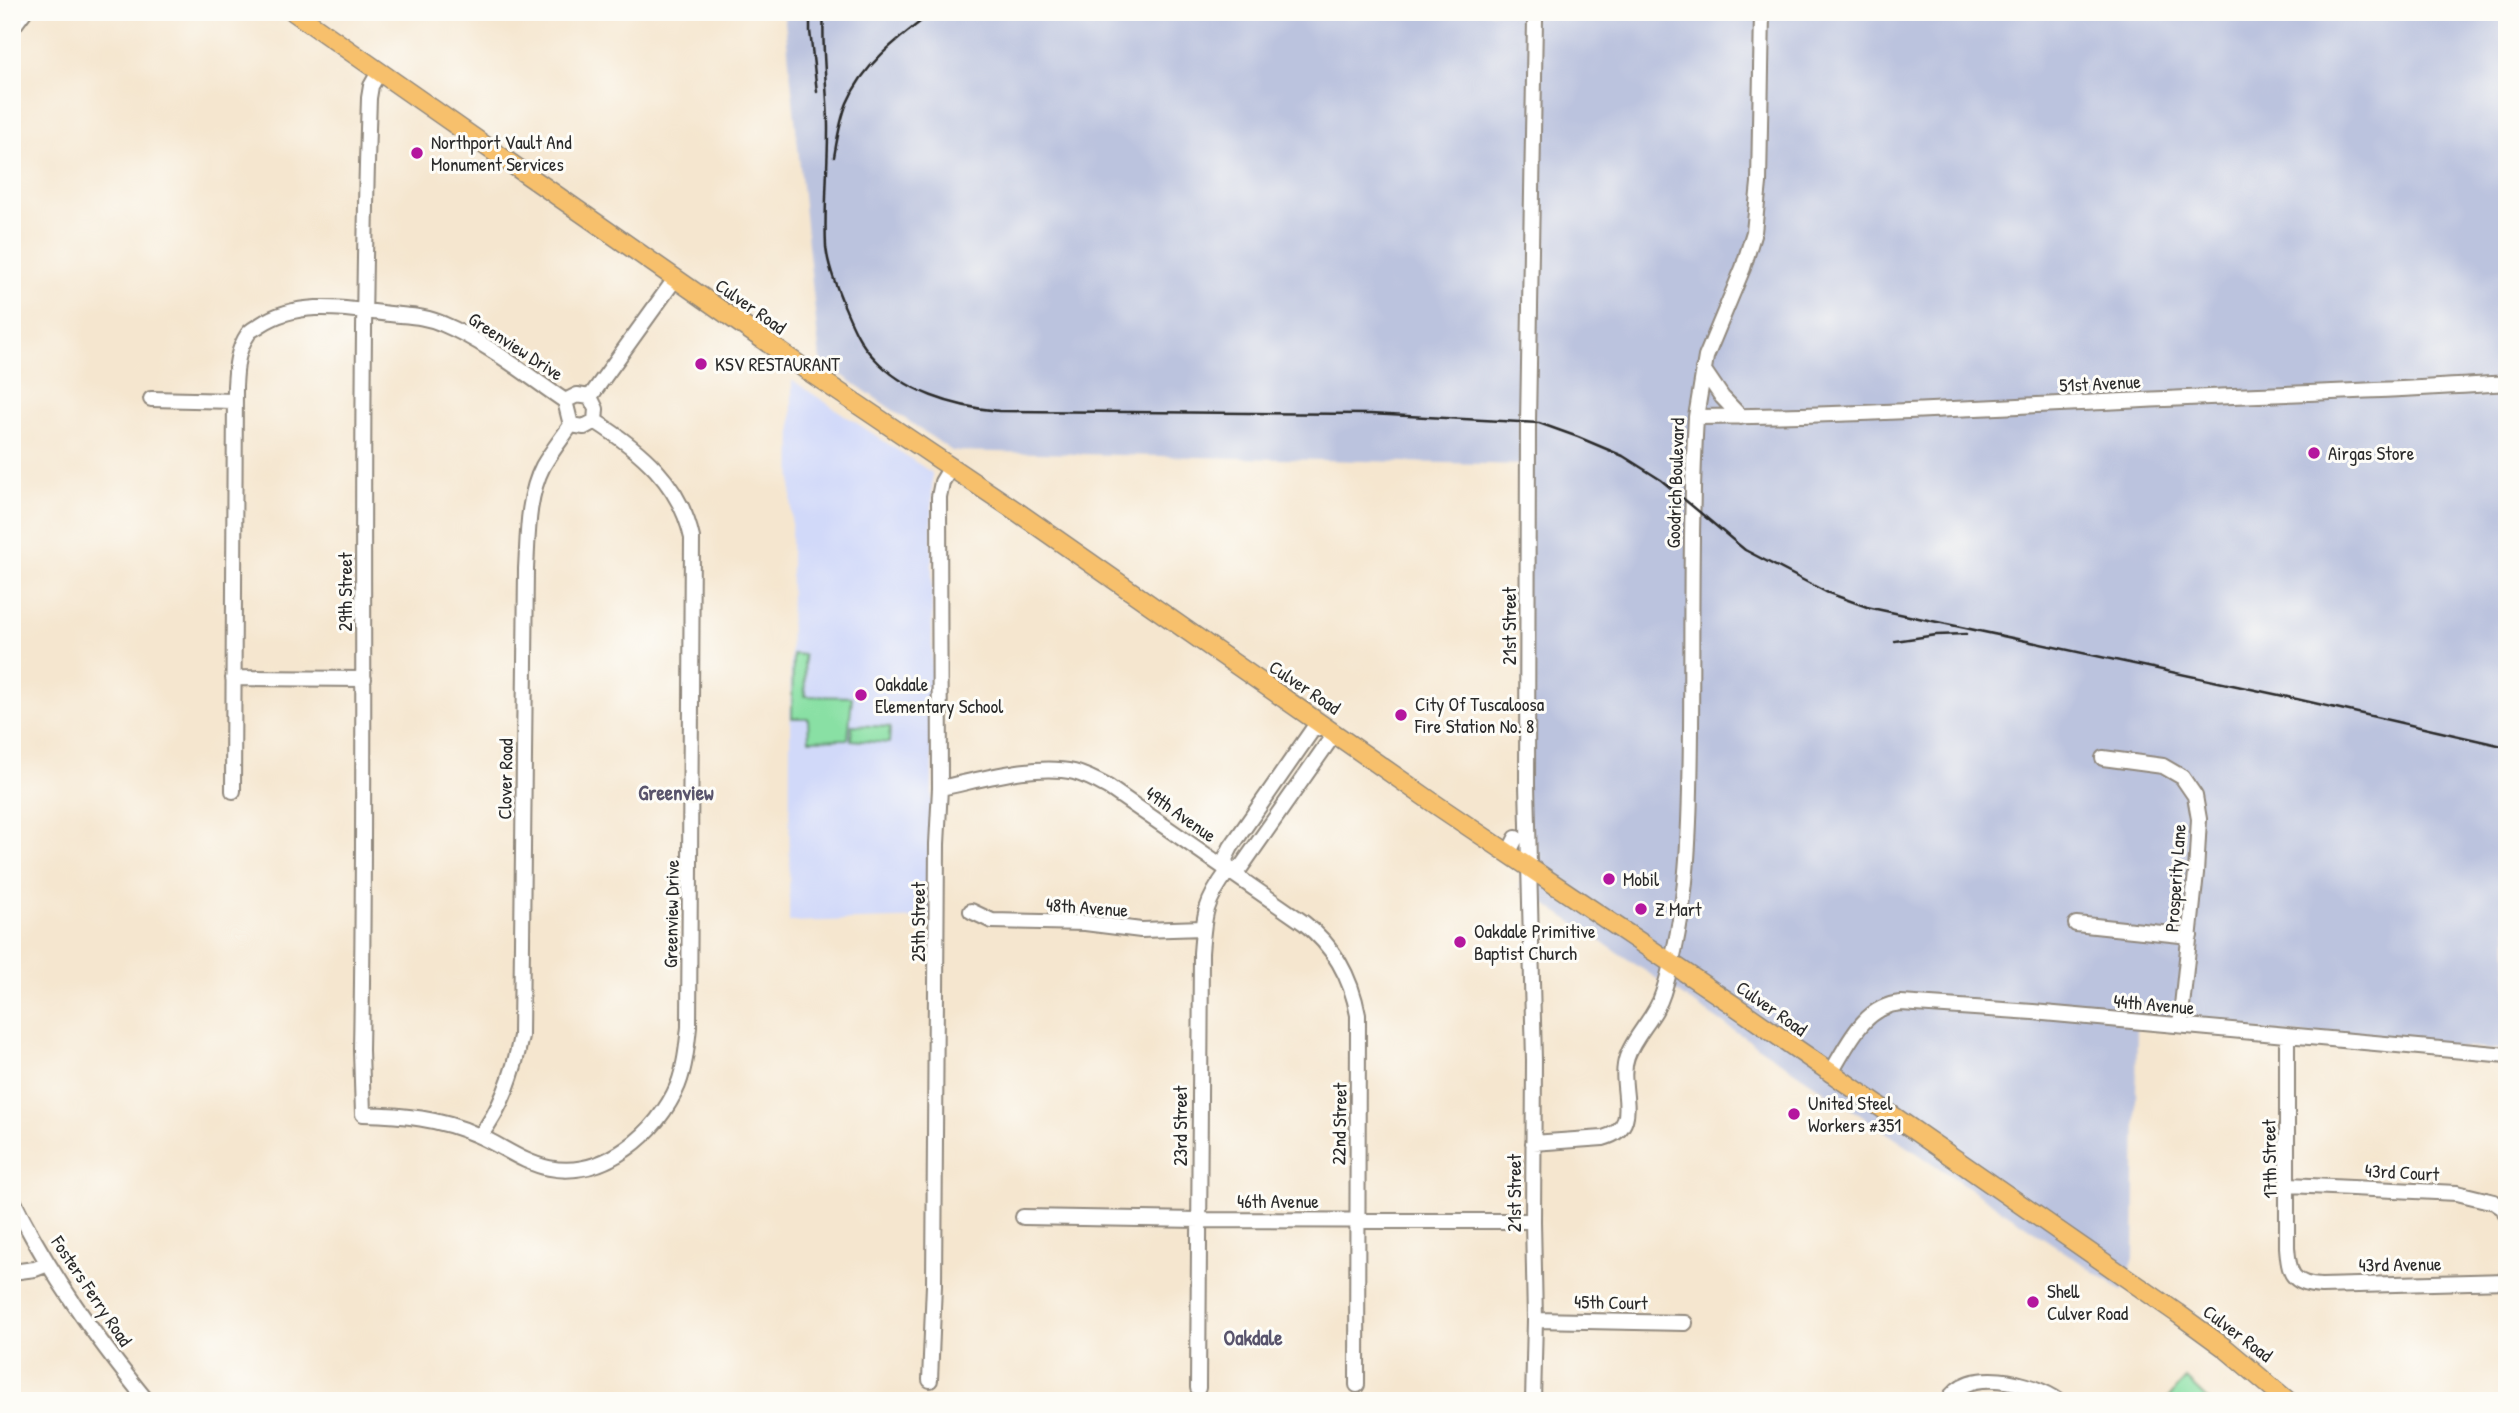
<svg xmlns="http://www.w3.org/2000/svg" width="2519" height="1413" viewBox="0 0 2519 1413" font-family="'Patrick Hand',sans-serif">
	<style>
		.built { fill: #d1d9f9 }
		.industrial { fill: #bbc3de }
		.green { fill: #89e0a4; stroke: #5a8668; stroke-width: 2 }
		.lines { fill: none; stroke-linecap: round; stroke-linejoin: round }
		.minor-casing { stroke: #90887d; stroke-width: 18 }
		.major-casing { stroke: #90887d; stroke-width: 21 }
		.minor { stroke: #fff; stroke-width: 14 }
		.major { stroke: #f7c06c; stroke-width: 18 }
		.rail { stroke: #2b2b2b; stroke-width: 2.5 }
		.poi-dot { fill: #b5179e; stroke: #fdfcf7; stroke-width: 2.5 }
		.labels { text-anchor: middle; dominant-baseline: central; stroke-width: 6; stroke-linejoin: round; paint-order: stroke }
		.poi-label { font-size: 19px; fill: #2b2b2b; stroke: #fdfcf7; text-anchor: start }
		.street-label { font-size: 19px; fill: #2b2b2b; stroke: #fdfcf7 }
		.neighbourhood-label { font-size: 21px; font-weight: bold; fill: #59546c; stroke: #fdfcf7 }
	</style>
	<rect width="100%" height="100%" fill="#fdfcf7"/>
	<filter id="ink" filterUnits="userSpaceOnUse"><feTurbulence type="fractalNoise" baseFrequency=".0143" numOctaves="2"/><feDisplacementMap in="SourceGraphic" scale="14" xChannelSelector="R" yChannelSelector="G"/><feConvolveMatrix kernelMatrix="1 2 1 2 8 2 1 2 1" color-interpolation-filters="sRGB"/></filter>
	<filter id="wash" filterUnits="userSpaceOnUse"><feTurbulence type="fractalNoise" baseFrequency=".00686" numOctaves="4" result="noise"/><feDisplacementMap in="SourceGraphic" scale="28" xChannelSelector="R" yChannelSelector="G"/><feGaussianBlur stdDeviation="1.57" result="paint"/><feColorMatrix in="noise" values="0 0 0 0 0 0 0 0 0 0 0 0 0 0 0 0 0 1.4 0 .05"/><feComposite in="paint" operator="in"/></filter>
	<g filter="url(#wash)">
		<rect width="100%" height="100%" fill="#f5e6cf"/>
		<path class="built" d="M792 380 932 473V918L789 922Z"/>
		<path class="industrial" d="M784 12H2507V1051L2137 1022 2134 1258 2123 1291 1520 887 1527 465 952 451 820 360Z"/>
		<path class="green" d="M793 654 804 655 805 696 852 697 848 739 809 740 808 718H792Z
			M852 725 890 727 889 743 851 740Z
			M2186 1379 2209 1401H2171L2168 1398Z"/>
	</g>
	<g filter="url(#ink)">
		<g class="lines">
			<defs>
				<path id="minor" d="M12 28 24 12
					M379 72 371 86 369 98C358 415 367 733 361 1050L363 1114C402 1115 440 1118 477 1135 501 1145 523 1163 549 1168 604 1179 658 1133 678 1085 685 1067 687 1046 689 1027L692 538C680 483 640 450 595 421
					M1703 369 1722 397 1741 417
					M577 395 590 397 596 409 595 421 584 427 571 425 565 401Z
					M590 397 675 279
					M151 399 235 401
					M1696 417C1832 416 1968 408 2104 402 2238 395 2373 392 2507 383
					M233 678 364 679
					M2103 758 2163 766 2182 777 2195 796 2199 819 2196 873 2180 1025
					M940 788C980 780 1034 763 1074 772 1086 775 1097 781 1108 787L1304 923C1334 946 1351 977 1358 1015L1357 1385
					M233 791 235 386C236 368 237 350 248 334 250 330 256 328 260 325 299 299 347 309 390 314 408 316 426 316 443 324 488 343 525 374 565 401
					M1509 852 1516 838
					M971 911 992 921 1085 923 1141 930 1203 928
					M2076 924 2190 936
					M2287 1037V1247C2289 1273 2291 1284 2321 1286L2507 1281
					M1830 1074C1848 1045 1863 1006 1901 1003L2033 1012 2507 1055
					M480 1136C503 1106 514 1072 521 1036L526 569C528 536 527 497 543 466 551 452 562 438 571 425
					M1533 1143 1603 1138C1645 1127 1616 1087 1627 1057 1635 1034 1656 1017 1663 993 1690 908 1690 818 1691 730 1692 626 1690 521 1696 417L1706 357 1743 268 1754 232 1759 183 1762 12
					M2289 1185 2457 1193 2494 1202 2503 1208 2507 1216
					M12 1198C48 1272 96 1338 147 1401
					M1023 1217 1199 1220 1533 1221
					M12 1272 35 1269 48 1264
					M1535 1320 1685 1323
					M930 1380 934 1285 937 844 940 788 939 497 942 482 951 467
					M1198 1388 1201 953C1204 914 1205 902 1228 871L1241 867 1330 740 1327 727 1313 729 1231 847 1225 859 1228 871
					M1533 1401 1535 1320 1533 1221 1534 1060 1527 785 1528 422 1535 20
					M1948 1401C1966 1365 2032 1382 2059 1401"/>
				<path id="major" d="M294 12 808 371 1019 513 1438 806 1732 1004 2177 1313 2225 1348 2288 1401"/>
			</defs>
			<use href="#minor" class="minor-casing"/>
			<use href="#major" class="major-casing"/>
			<use href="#minor" class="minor"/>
			<use href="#major" class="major"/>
			<path class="rail" d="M810 12V31L817 92
				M824 12C821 51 828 90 828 129 828 169 824 208 826 247 828 266 836 285 843 303 851 322 859 343 874 358 905 392 954 407 999 411L1370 414 1539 423 1578 437 1623 456 1661 480 1745 550 1826 592 1867 607 2279 695 2507 747
				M834 157C837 140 840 120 847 103 863 64 900 37 933 12
				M1895 641 1936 635 1966 634"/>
		</g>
	</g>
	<g class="poi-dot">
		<circle cx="417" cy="153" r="7"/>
		<circle cx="701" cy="364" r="7"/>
		<circle cx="2314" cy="453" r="7"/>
		<circle cx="861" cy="695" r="7"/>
		<circle cx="1401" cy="715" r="7"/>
		<circle cx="1609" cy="879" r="7"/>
		<circle cx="1641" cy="909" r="7"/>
		<circle cx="1460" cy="942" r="7"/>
		<circle cx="1794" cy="1114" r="7"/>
		<circle cx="2033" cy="1302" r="7"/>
	</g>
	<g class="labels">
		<g class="poi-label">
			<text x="431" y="142">Northport Vault And<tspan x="431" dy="22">Monument Services</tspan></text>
			<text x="715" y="364">KSV RESTAURANT</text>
			<text x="2328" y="453">Airgas Store</text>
			<text x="875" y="684">Oakdale<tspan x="875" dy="22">Elementary School</tspan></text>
			<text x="1415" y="704">City Of Tuscaloosa<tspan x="1415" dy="22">Fire Station No. 8</tspan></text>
			<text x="1623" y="879">Mobil</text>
			<text x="1655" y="909">Z Mart</text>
			<text x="1474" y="931">Oakdale Primitive<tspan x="1474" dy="22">Baptist Church</tspan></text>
			<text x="1808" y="1103">United Steel<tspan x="1808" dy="22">Workers #351</tspan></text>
			<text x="2047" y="1291">Shell<tspan x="2047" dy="22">Culver Road</tspan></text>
		</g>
		<g class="street-label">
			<text transform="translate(751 306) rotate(35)">Culver Road</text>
			<text transform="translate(516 346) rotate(33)">Greenview Drive</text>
			<text transform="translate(2100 383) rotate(-3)">51st Avenue</text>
			<text transform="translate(1675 483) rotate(-88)">Goodrich Boulevard</text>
			<text transform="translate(345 592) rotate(-90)">29th Street</text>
			<text transform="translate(1509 626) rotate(-90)">21st Street</text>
			<text transform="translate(1305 687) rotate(34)">Culver Road</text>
			<text transform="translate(505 779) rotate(-89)">Clover Road</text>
			<text transform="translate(1181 814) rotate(35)">49th Avenue</text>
			<text transform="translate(2175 878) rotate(-86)">Prosperity Lane</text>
			<text transform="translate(1087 907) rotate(4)">48th Avenue</text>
			<text transform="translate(671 914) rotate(-89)">Greenview Drive</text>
			<text transform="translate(918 922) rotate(-90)">25th Street</text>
			<text transform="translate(2154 1004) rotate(5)">44th Avenue</text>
			<text transform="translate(1772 1008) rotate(35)">Culver Road</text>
			<text transform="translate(1339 1124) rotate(-89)">22nd Street</text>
			<text transform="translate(1180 1126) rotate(-90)">23rd Street</text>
			<text transform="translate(2269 1159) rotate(-91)">17th Street</text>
			<text transform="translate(2402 1172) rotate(3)">43rd Court</text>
			<text transform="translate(1514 1193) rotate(-90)">21st Street</text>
			<text x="1278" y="1201">46th Avenue</text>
			<text transform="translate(2400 1264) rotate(-1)">43rd Avenue</text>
			<text transform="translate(92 1291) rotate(56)">Fosters Ferry Road</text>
			<text transform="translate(1611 1302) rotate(1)">45th Court</text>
			<text transform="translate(2238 1333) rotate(37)">Culver Road</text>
		</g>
		<g class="neighbourhood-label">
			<text x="676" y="792">Greenview</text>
			<text x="1253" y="1337">Oakdale</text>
		</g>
	</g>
	<rect width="2519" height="1413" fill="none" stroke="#fdfcf7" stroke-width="42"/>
</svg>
